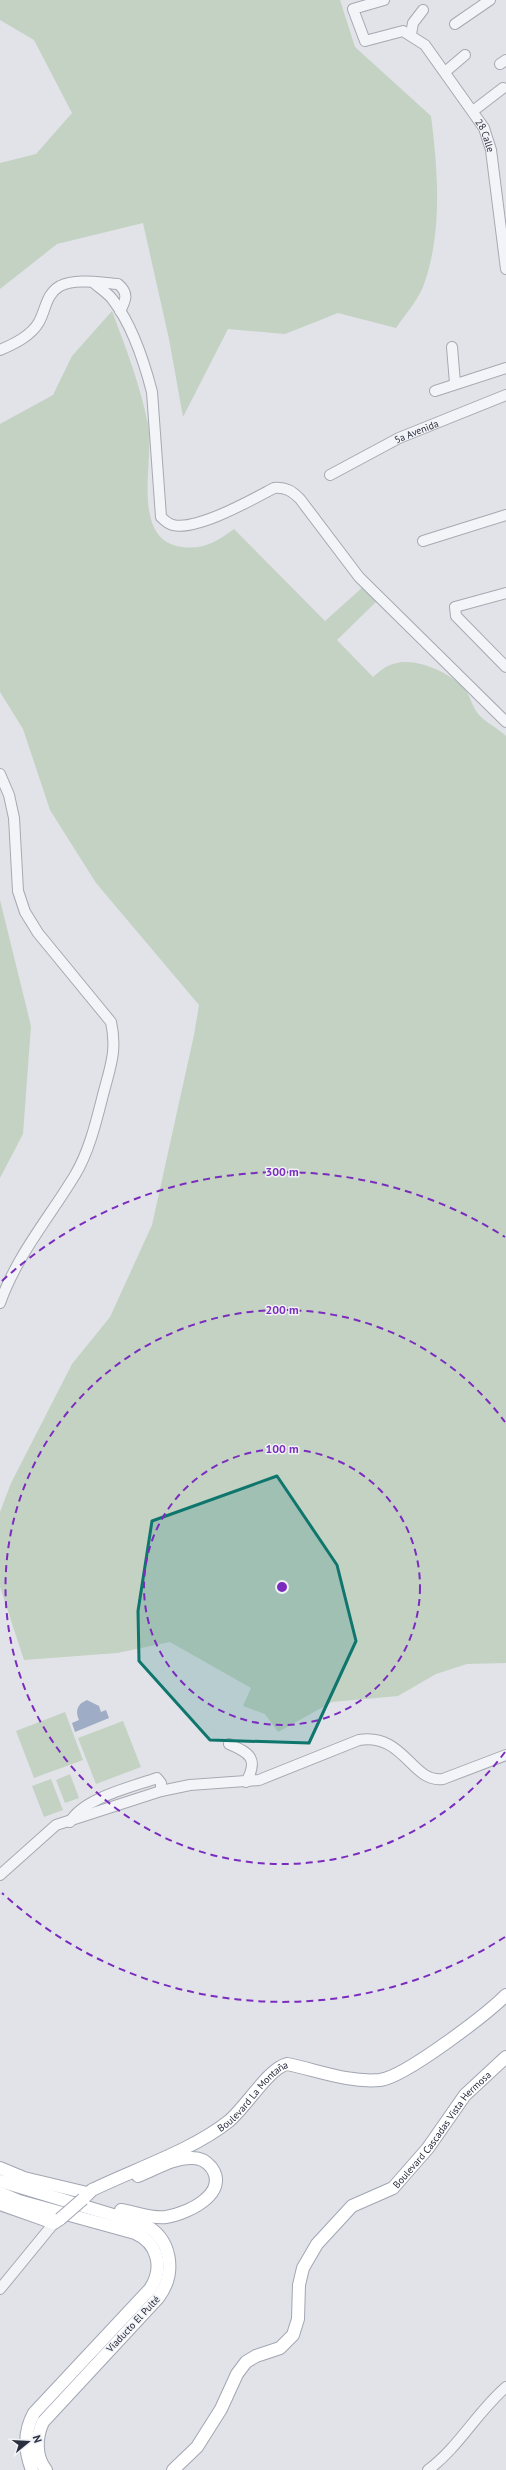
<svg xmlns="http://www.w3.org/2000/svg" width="506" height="2470" viewBox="0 0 506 2470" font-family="'PT Sans',sans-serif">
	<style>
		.green { fill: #c4d2c3 }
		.water { fill: #9facc6 }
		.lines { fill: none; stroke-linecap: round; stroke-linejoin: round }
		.minor-casing { stroke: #a6a9b2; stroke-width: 12 }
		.major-casing { stroke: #a1a6b3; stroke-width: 14 }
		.minor { stroke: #f3f4f7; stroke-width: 10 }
		.major { stroke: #fff; stroke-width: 12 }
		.major-bridge-casing { stroke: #a1a6b3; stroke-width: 14; stroke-linecap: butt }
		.major-bridge { stroke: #fff; stroke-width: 12 }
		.marked { fill: #0f766e; fill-opacity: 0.2; stroke: #0f766e; stroke-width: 3; stroke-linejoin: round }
		.ring { fill: none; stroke: #7b2cbf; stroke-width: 2; stroke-dasharray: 7 5 }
		.labels { text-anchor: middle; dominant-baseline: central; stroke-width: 3; stroke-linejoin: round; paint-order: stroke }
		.street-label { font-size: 10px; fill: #2a2f3f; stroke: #f0f2f6 }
		.centre { fill: #7b2cbf; stroke: #f0f2f6; stroke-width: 2 }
		.ring-label { font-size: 12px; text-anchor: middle; font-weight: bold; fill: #7b2cbf; stroke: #f0f2f6; stroke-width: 3; stroke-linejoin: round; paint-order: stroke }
	</style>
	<rect width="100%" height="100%" fill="#e1e3e8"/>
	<path class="green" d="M0 0H340L355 47 431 116C438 172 443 233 423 287 417 301 405 315 396 328L338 313 285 334 228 329 183 417 169 339 143 223 57 244 0 289V163L36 154 72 113 34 40 0 20Z
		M112 311C126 348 140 385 148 424 155 460 129 540 182 547 203 550 218 541 234 529L325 621 364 586 377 601 337 640 373 677C379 672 385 666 393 664 413 656 452 673 465 689 471 697 472 708 480 716 488 724 498 728 506 736V1663L467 1664 436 1674 398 1696 332 1702 278 1732 265 1714 243 1706 251 1688 170 1642 117 1653 24 1660 0 1587V1512L11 1483 72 1364 110 1317 152 1225 194 1035 199 1005 96 883 50 810 23 729 0 692V424L53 395 72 356Z
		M0 900 31 1026 23 1134 0 1178Z
		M65 1712 83 1760 34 1778 16 1731Z
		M123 1721 141 1767 96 1784 78 1738Z
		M70 1774 79 1798 65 1803 56 1780Z
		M51 1779 63 1810 44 1817 32 1786Z"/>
	<path class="water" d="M87 1700 99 1706 101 1712 106 1710 109 1718 75 1732 72 1723 79 1720C75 1711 77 1704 87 1700Z"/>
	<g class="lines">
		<defs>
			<g id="minor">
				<path id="s1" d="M384 0 353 9 365 41 403 31 425 45 484 128 491 150 506 269"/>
				<path d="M455 24 490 0"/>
				<path d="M411 34 413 23 423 10"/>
				<path d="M500 64 506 60"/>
				<path d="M445 72 465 55"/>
				<path d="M473 111 503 88"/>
				<path d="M95 284C101 289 109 294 113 300 132 325 144 361 152 392L161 517C164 520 168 524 173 525 197 531 253 499 274 488 286 487 292 491 300 499L359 577 506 722"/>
				<path d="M452 347 455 383"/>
				<path d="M0 350C14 344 31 336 39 322 46 309 46 294 60 286 76 278 101 283 118 284 129 293 126 300 120 311"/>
				<path d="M435 391 506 368"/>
				<path id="s2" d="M330 475 399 438 506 395"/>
				<path d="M423 541 506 515"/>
				<path d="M506 593 455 607 456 616 506 667"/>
				<path d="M0 774 9 795 14 818 18 891 25 912 38 933 111 1022C117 1049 111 1065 104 1091 97 1118 90 1150 75 1175 49 1218 17 1255 0 1303"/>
				<path d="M229 1744C250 1753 259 1759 246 1782"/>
				<path d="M70 1822C83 1798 132 1787 157 1778L161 1783V1791"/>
				<path d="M0 1875 56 1825 161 1791 190 1785 259 1780 359 1740C405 1733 411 1783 443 1779L506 1755"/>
				<path d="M0 2289 54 2223"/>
				<path d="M428 2470C459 2447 477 2412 506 2387"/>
			</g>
			<g id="major">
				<path d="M0 2168 24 2178 87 2193"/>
				<path d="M0 2181 143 2224C172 2238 177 2273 158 2298L43 2422C36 2437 35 2456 46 2470"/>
				<path d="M0 2193 19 2201 135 2233C158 2243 164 2268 150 2289L34 2413C24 2431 24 2450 32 2470"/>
				<path id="s3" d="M83 2199 92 2190C135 2169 193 2150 229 2121 246 2107 269 2068 287 2064 317 2070 349 2083 380 2080 405 2077 487 2014 506 1995"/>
				<path d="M0 2204 54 2223 60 2219"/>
				<path d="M121 2210C135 2212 152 2219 166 2217 187 2214 231 2193 211 2167 206 2161 200 2158 193 2158 174 2157 154 2170 138 2176"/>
				<path id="s4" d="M173 2470 197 2447 221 2409 237 2374 246 2362 256 2356 280 2348 293 2335 298 2319 299 2285 303 2268 317 2244 352 2206 393 2188 428 2148 465 2095 506 2057"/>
			</g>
		</defs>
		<use href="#minor" class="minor-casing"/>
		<use href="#major" class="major-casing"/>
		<use href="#minor" class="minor"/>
		<use href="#major" class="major"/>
		<defs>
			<path id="major-bridge" d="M60 2219 83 2199"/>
		</defs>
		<use href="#major-bridge" class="major-bridge-casing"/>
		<use href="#major-bridge" class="major-bridge"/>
	</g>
	<path class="marked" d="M277 1476 337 1565 356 1641 309 1743 210 1740 139 1661 138 1611 152 1521Z"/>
	<g class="ring">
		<circle cx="282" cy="1587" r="138"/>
		<path d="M505 1752A277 277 0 1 1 505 1422"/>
		<path d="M505 1937A415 415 0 0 1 2 1893M2 1281A415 415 0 0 1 505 1237"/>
	</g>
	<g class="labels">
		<g class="street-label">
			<text stroke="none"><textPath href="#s1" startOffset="241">28 Calle</textPath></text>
			<text stroke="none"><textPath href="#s2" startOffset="97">5a Avenida</textPath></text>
			<text stroke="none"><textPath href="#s3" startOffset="201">Boulevard La Montaña</textPath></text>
			<text stroke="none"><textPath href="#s4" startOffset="456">Boulevard Cascadas Vista Hermosa</textPath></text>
			<text transform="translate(133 2324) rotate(-47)">Viaducto El Pulté</text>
		</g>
	</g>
	<circle cx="282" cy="1587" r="6" class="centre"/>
	<g class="ring-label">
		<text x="282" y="1176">300 m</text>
		<text x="282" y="1314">200 m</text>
		<text x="282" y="1453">100 m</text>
	</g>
	<g transform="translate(28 2442) rotate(72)" stroke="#f0f2f6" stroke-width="3" paint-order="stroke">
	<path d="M0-3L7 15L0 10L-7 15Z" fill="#2a2f3f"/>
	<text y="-6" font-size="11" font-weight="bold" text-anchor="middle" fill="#2a2f3f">N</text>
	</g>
</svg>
